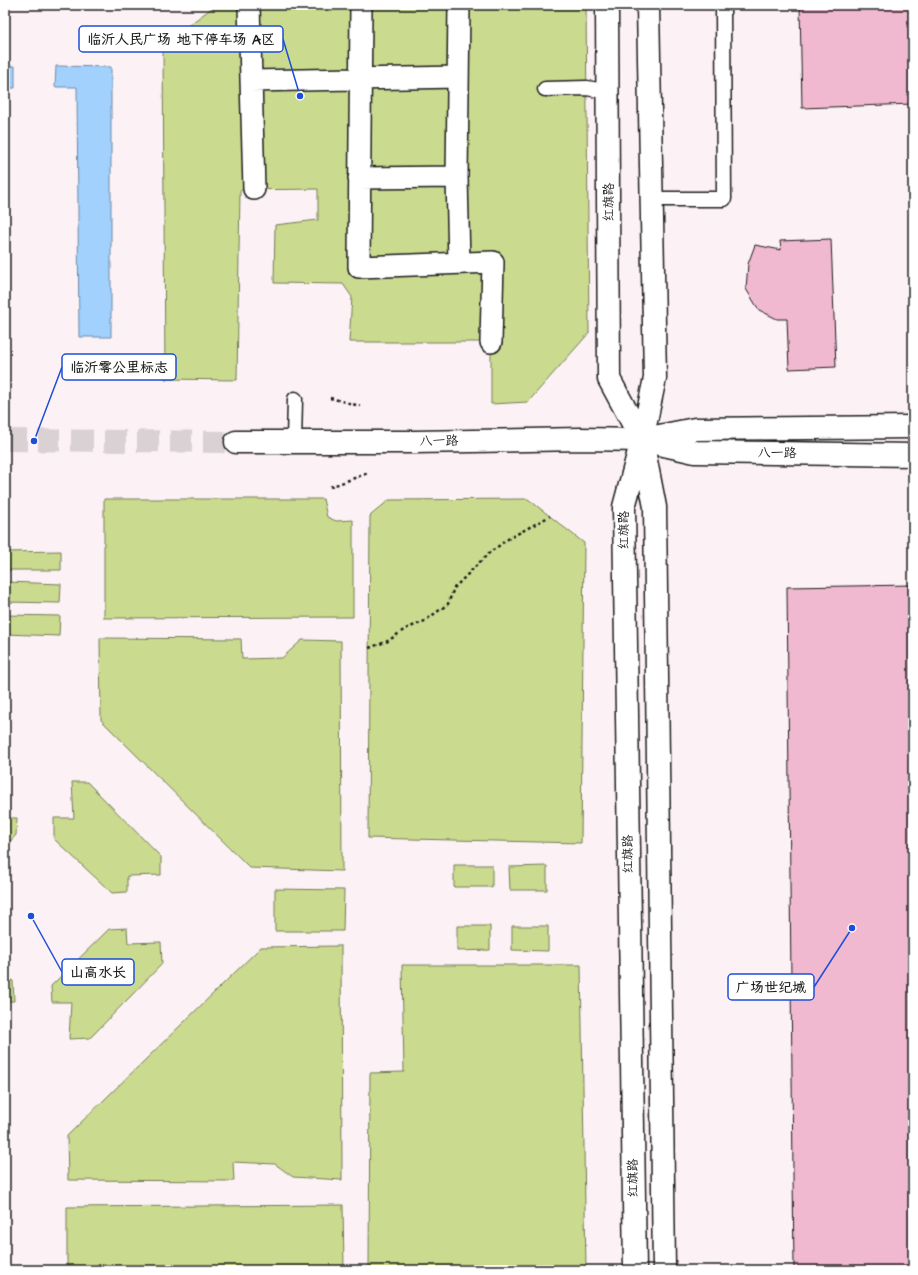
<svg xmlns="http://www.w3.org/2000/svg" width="918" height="1275" viewBox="0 0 918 1275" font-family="'Architects Daughter','LXGW WenKai TC',sans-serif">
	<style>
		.green { fill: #cadb8f; stroke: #737c56 }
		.water { fill: #a2d1fe; stroke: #6c89a4 }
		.building { fill: #f1b9cf; stroke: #1c1c1c }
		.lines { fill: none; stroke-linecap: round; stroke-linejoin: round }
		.minor-tunnel { stroke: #dad1d4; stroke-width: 22; stroke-dasharray: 22 11; stroke-linecap: butt }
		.service-casing { stroke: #1c1c1c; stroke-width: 17 }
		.pedestrian-casing { stroke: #1c1c1c; stroke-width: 24 }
		.minor-casing { stroke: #1c1c1c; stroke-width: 25 }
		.tertiary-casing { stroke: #1c1c1c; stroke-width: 25 }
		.path { stroke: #1c1c1c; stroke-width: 2.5; stroke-dasharray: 3 3; stroke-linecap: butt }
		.service { stroke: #fff; stroke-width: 14 }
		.pedestrian { stroke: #fff; stroke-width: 21 }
		.minor { stroke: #fff; stroke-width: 22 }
		.tertiary { stroke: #fff; stroke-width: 22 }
		.labels { text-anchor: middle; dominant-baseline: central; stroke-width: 4; stroke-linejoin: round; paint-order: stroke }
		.street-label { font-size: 13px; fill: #1c1c1c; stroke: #fff }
		.leader { fill: none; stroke: #1d4ed8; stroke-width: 1.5 }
		.callout-dot { fill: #1d4ed8; stroke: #fff; stroke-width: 1.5 }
		.callout { fill: #fff; stroke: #1d4ed8; stroke-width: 1.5 }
		.callout-label { font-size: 14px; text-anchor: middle; font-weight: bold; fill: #1c1c1c }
	</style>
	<rect width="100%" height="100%" fill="#fcf1f5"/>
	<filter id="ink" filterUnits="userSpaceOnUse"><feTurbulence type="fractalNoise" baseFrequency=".025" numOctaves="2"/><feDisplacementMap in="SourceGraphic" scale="8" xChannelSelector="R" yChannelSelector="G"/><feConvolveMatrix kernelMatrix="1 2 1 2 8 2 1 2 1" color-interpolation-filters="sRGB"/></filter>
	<g filter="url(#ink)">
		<path class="green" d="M216 5H586L589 333 528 402 491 404V342H349L352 297 343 284 274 283 275 225 318 220V189L240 190 237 380 165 379 163 44Z
			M104 499H323L327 517 336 521 353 520V617L104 618Z
			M528 499 584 543 581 843 368 838 370 516 389 500Z
			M61 551V570H5V552Z
			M6 582 61 584 60 603 5 602Z
			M5 615 60 616 59 636 5 634Z
			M100 638 241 639 242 659 282 658 302 640 341 641 342 871 250 868 101 720Z
			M72 782H87L161 857V875L127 876V892L112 893 54 839V818H74Z
			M5 818H17L16 835 5 847Z
			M454 865H492V887H454Z
			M547 866V890H510L509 867Z
			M275 889 344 890 343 931H275Z
			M457 926H490V950L457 951Z
			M512 926H548V951L512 950Z
			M127 928 128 943 161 942 162 964 90 1038 69 1039 71 1002H52L51 986 109 929Z
			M341 946 342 1180 293 1177 275 1164 233 1162 234 1181 68 1180 67 1136 261 947Z
			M402 965H581L586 1270H369L370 1073 404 1072Z
			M5 973 13 981 14 1001H5Z
			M343 1205 344 1270H67V1207Z"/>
		<path class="water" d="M5 66H15V88H5Z
			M56 66 111 67V337H79L77 87H55Z"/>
		<path class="building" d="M800 5H913V104L802 108Z
			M831 239 836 367 789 369 787 319H777L759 310 746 289 748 264 755 245 781 250 780 241Z
			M913 585V1270H794L787 587Z"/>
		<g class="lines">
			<path class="minor-tunnel" d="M5 440 236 442"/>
			<defs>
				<path id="service" d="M545 89 587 88 609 92
					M652 199H724L723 5
					M294 442 295 399"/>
				<path id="pedestrian" d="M249 5 254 189
					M361 5 359 267 493 262 491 342
					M459 5 457 177 459 263
					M251 81 458 77
					M359 178 457 177"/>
				<path id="minor" d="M649 438 695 429 913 427
					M236 442H415L580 439 642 440 695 452 913 455"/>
				<path id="tertiary" d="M607 5 609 379 642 440 655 507 664 1270
					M635 1270 624 507 642 440 655 378 648 5"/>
			</defs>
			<use href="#service" class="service-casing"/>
			<use href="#pedestrian" class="pedestrian-casing"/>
			<use href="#minor" class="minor-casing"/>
			<use href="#tertiary" class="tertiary-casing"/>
			<path class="path" d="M330 398 360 406
				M330 487 368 473
				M369 648 388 641 405 629 423 622 448 604 454 588 489 553 508 539 550 516"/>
			<use href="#service" class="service"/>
			<use href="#pedestrian" class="pedestrian"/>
			<use href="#minor" class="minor"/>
			<use href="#tertiary" class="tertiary"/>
		</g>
	</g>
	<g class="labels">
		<g class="street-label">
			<text transform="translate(609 202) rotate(-90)">红旗路</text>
			<text transform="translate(439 441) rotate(-1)">八一路</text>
			<text transform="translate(777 453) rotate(1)">八一路</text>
			<text transform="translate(624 530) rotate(-90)">红旗路</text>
			<text transform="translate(628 854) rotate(-91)">红旗路</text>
			<text transform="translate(633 1178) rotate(-91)">红旗路</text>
		</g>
	</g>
	<path class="leader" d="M300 96L283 39M34 441L62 367M31 916L62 972M852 928L814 987"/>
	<g class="callout-dot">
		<circle cx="300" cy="96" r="4"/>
		<circle cx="34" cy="441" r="4"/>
		<circle cx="31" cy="916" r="4"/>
		<circle cx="852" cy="928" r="4"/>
	</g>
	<g class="callout">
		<rect x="79" y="26" width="204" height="26" rx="4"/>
		<rect x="62" y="354" width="114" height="26" rx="4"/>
		<rect x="62" y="959" width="72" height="26" rx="4"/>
		<rect x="728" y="974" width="86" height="26" rx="4"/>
	</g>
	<g class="callout-label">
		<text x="181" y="44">临沂人民广场 地下停车场 A区</text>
		<text x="119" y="372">临沂零公里标志</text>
		<text x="98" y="977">山高水长</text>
		<text x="771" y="992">广场世纪城</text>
	</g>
	<rect width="918" height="1275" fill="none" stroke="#fff" stroke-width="20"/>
	<rect x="10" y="10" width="898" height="1255" fill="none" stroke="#1c1c1c" stroke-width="1.5" filter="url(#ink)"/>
</svg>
